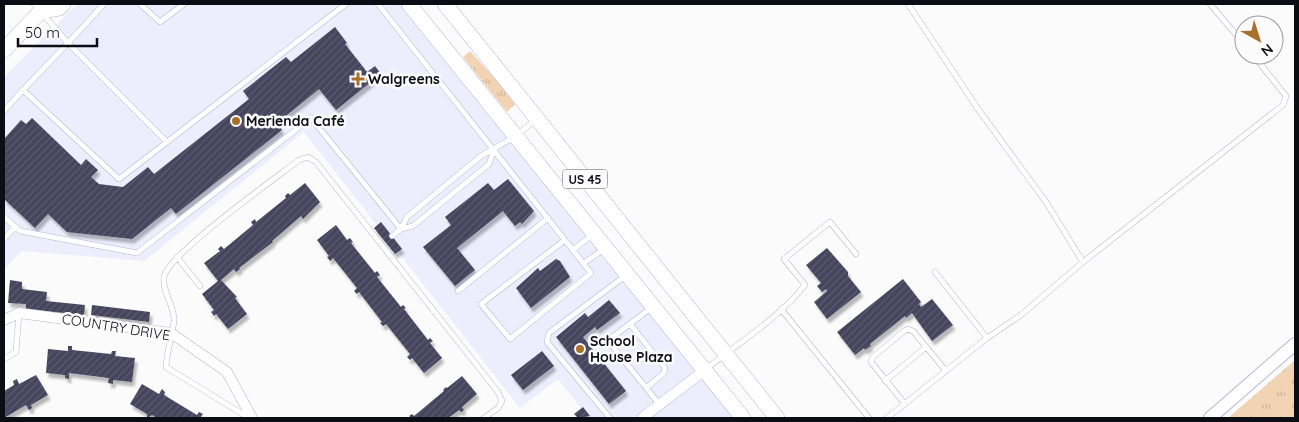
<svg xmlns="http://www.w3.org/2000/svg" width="1299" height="422" viewBox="0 0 1299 422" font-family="Quicksand,sans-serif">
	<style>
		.built { fill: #eeedfd }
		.grass { fill: url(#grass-tufts) }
		.building { fill: url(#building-hatch); filter: url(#shadow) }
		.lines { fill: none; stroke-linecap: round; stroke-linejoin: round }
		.service-casing { stroke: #b7b5d2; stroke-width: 6 }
		.minor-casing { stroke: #b7b5d2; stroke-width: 11 }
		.tertiary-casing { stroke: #b7b5d2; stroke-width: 14 }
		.primary-casing { stroke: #b7b5d2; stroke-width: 16 }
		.service { stroke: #fff; stroke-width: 5 }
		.minor { stroke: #fff; stroke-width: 10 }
		.tertiary { stroke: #fff; stroke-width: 12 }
		.primary { stroke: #fff; stroke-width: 15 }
		.poi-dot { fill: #a8702d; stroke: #fbfbfb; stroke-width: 2 }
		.labels { text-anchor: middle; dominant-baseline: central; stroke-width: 5; stroke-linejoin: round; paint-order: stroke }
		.shield { fill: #fbfbfb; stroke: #54545a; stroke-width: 1 }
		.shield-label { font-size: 12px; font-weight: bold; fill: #0c0c15 }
		.poi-label { font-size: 14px; font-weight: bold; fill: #0c0c15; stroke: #fbfbfb; text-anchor: start }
		.street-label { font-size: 14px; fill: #0c0c15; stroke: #fbfbfb }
	</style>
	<defs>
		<pattern id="grass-tufts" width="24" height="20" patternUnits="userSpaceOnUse" patternTransform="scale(1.25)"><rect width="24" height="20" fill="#f2d4b5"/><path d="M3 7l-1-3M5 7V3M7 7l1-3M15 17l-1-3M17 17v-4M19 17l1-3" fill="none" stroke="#ceb59b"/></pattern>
		<pattern id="building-hatch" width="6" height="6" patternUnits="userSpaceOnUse" patternTransform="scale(1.25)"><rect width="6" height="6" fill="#46445d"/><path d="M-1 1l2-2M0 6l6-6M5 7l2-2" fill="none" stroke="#5c5b6f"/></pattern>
		<filter id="shadow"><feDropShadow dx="2.5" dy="4.5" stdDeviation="1" flood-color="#0004"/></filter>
	</defs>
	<rect width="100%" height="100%" fill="#fbfbfb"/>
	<path class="built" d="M77 4H402L736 418H589L558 379 520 408 304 132 144 261 22 251 4 269V77Z"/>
	<path class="grass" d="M470 51 499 83 515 104 507 112 463 57Z
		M1295 360V418H1228Z"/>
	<path class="building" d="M335 27 347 43 345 44 367 72 375 66 381 74 336 110 319 89 277 123 282 130 176 214 171 208 132 239 67 232 48 214 35 228 4 199V139L21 120 26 124 32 118 81 165 86 159 98 170 91 177 99 184 123 187 148 167 154 174 249 99 243 91 286 57 291 62Z
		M508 179 534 211 522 224 520 222 515 226 503 211 457 248 475 270 455 286 423 247 451 225 445 217 488 183 494 190Z
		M305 183 320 202 303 219 301 216 272 241 273 242 239 268 240 269 236 272 234 269 221 280 237 297 235 298 247 314 228 329 216 314 214 316 211 312 214 310 202 294 218 281 204 263 220 251 218 249 221 246 224 249 253 225 251 222 255 219 256 222 286 198 285 196 288 193 290 195Z
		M381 222 402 249 395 254 374 228Z
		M336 225 347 240 350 238 353 242 351 243 375 273 377 271 380 275 377 277 401 307 403 305 406 308 404 309 428 340 430 338 433 341 430 343 442 358 424 373 412 358 410 360 407 357 410 354 386 324 383 326 380 323 382 322 359 292 357 294 354 291 357 288 333 258 330 261 327 257 329 256 317 240Z
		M827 248 848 272V276L861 292 827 319 814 302 827 291 826 289 822 292 817 286 821 283 806 265Z
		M556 259 560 261 570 277 531 308 516 288 538 268 540 271Z
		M903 279 921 302 919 304 921 307 932 299 953 325 932 341 912 313 906 318 905 316 870 344 871 346 865 350 864 348 855 355 837 332Z
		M10 280 22 282V289L47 292 46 301 85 305 84 315 26 309V304L8 303Z
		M609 300 620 313 597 330 595 327 583 337 626 391 609 404 556 337 585 313 588 317Z
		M92 305 150 312 149 322 91 315Z
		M68 346H72V350L111 354 112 351H116L115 356 135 358 132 382 113 380V384L108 383 109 378 69 373V379L65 378V375L46 373 48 349 68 351Z
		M542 351 554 366 523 390 511 375Z
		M36 375 48 395 31 405 32 408 29 410 26 405 4 418V391L14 385 13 381 17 379 19 384Z
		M462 376 477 394 462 407 464 410 461 412 459 410 448 418H411L409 416 412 414 414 416 444 391 443 390 446 387 447 388Z
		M142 384 159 394 162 389 165 392 164 395 197 415 199 412 203 414 200 418H157L152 415 147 418V414L130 404Z
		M583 407 590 416 578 418 574 414Z"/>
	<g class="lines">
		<defs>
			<path id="service" d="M34 4 68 43 23 90 119 179 346 4
				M104 4 68 43 167 142
				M140 4 160 22 184 4
				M378 4 591 273 510 339 481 304 565 240
				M908 4 978 109 1046 202 1083 262
				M1210 4 1244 44
				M4 111 23 90
				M4 217 20 231 137 253 311 118 401 229
				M401 229 407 217 481 156 516 136 535 120
				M392 236 401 229 413 226 489 164 494 149
				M4 239 15 227
				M573 250 592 235
				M177 257 200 286
				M584 263 604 249
				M458 291 548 218
				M651 308 610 339 609 342 660 405
				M781 309 869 418
				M630 324 665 368 664 373 646 388
				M987 338 1021 315 1083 262 1283 105 1286 96 1253 55
				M4 359 16 352 19 313
				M705 370C738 343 778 319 805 285L784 259 830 222 856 254
				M885 381 926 347
				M905 404 871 362 873 357 904 331 908 329 913 331 946 371
				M249 418 166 367C167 351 172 336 174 321 175 306 162 293 164 277 168 254 276 178 299 160L308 157 316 162 498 392 502 401 498 408 484 418
				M610 418 547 342 549 333 625 276
				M887 418 987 338 935 272"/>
			<path id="minor" d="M4 320 19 313 171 333 227 372 252 418
				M642 418 705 370"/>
			<path id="tertiary" d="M1210 418 1295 344"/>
			<path id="primary" d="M409 4 743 418
				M445 4 777 418
				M41 11 59 8 63 4
				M4 50 41 11 42 4"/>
		</defs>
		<use href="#service" class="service-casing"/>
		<use href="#minor" class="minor-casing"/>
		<use href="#tertiary" class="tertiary-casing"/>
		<use href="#primary" class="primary-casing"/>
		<use href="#service" class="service"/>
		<use href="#minor" class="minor"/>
		<use href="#tertiary" class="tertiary"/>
		<use href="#primary" class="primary"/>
	</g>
	<g class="poi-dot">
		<path d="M355.5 71.5h5v5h5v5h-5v5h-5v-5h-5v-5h5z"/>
		<circle cx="236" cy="121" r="5"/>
		<circle cx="580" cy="349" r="5"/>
	</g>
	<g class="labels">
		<rect class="shield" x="562.5" y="169.5" width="45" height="19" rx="4"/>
		<g class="shield-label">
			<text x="585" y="179">US 45</text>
		</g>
		<g class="poi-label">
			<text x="368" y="79">Walgreens</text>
			<text x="246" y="121">Merienda Café</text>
			<text x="590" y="341">School<tspan x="590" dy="16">House Plaza</tspan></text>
		</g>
		<g class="street-label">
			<text transform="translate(116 327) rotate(9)">COUNTRY DRIVE</text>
		</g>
	</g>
	<rect width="1299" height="422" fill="none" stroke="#0c0c15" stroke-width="10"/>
	<g transform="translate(1259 40) rotate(141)"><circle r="24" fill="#fbfbfb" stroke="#9b9b9f"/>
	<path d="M0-4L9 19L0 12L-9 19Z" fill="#a8702d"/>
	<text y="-8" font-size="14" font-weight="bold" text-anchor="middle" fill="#0c0c15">N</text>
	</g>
	<path d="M18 38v8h79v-8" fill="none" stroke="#0c0c15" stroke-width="2.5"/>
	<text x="25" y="38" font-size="15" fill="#0c0c15" stroke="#fbfbfb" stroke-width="4" paint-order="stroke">50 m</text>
</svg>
